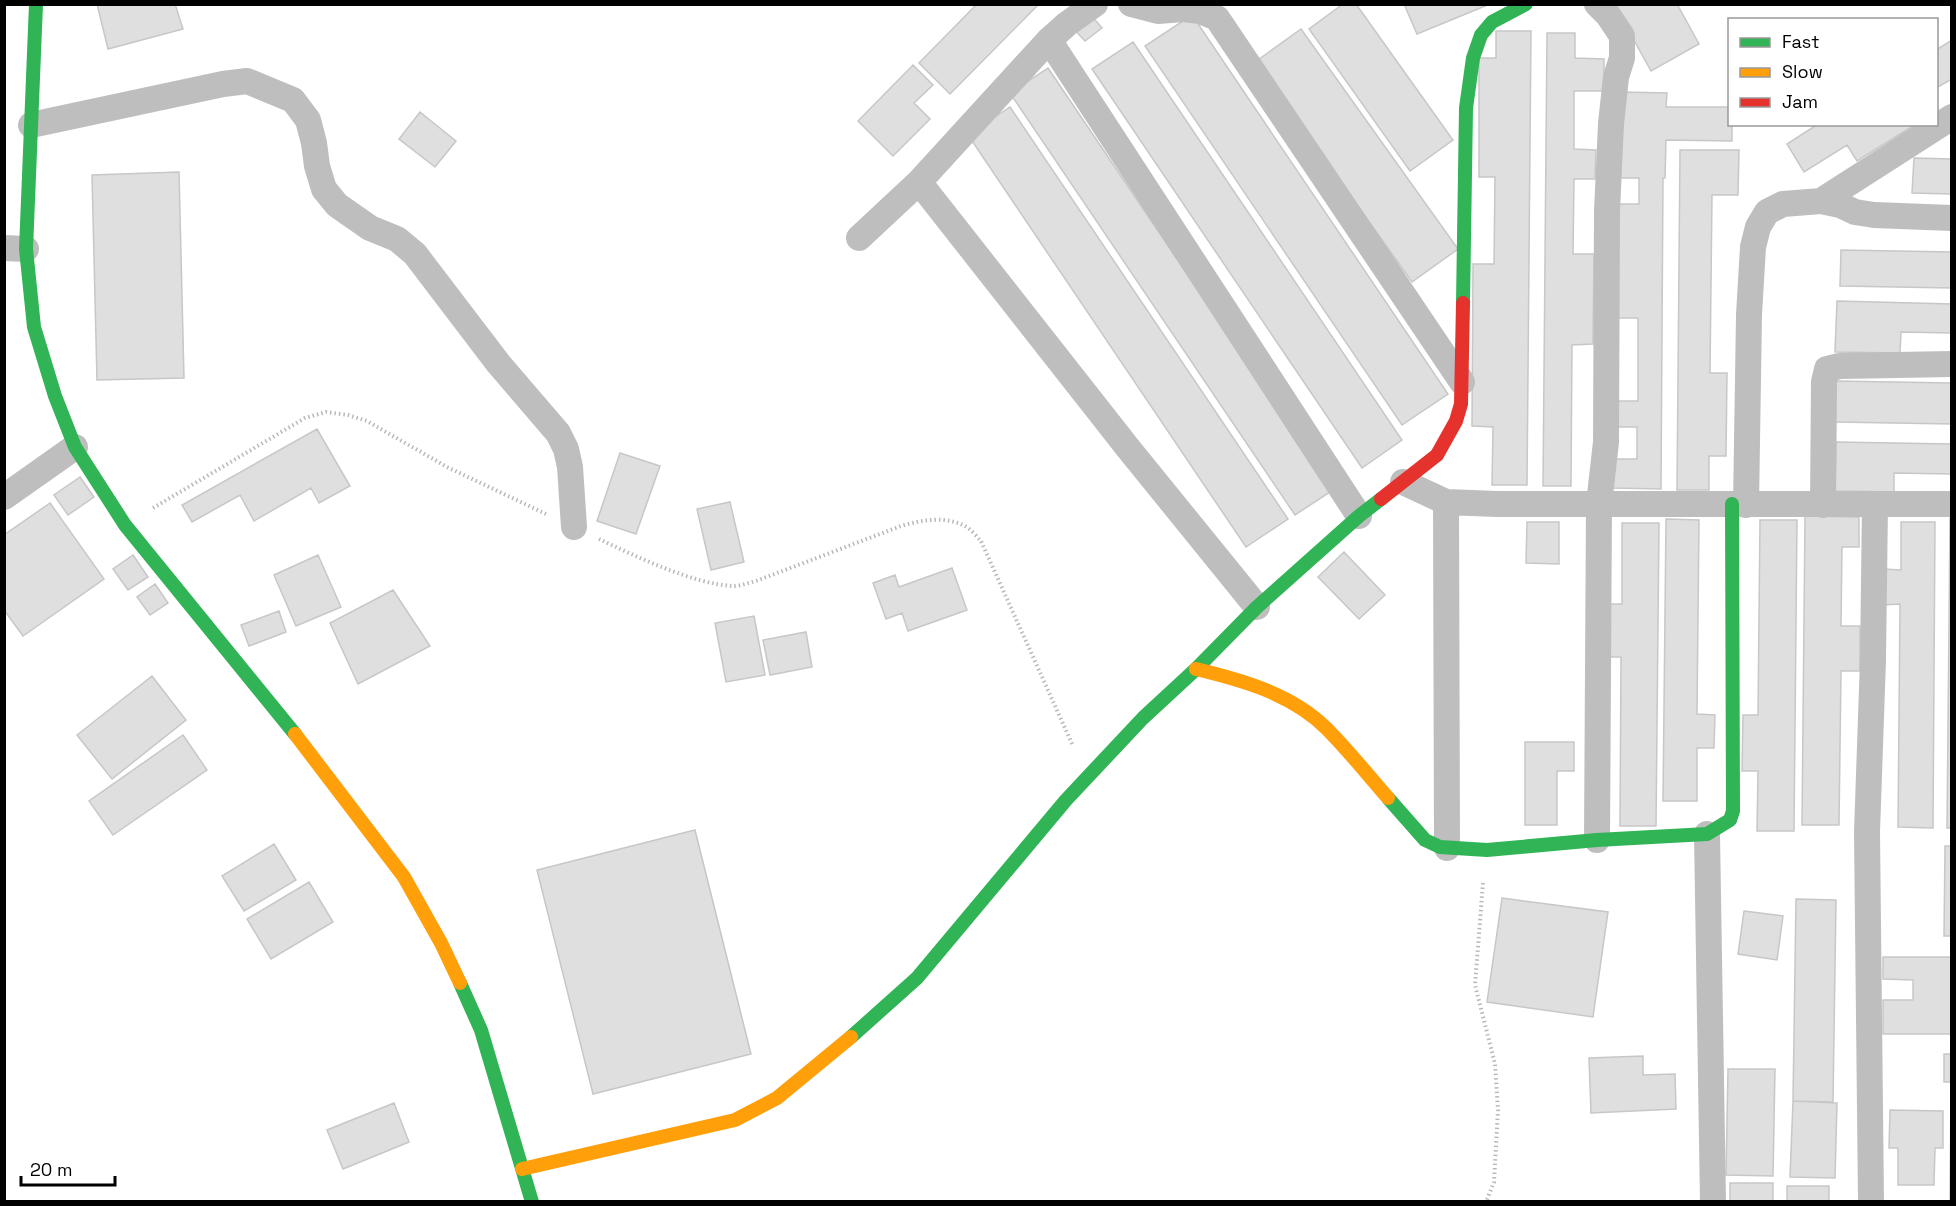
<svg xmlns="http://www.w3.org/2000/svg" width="1956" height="1206" viewBox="0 0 1956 1206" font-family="'Space Grotesk',sans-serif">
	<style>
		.building { fill: #dfdfdf; stroke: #c7c7c7; stroke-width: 1.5 }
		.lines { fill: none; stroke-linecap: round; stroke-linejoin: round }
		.path { stroke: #b9b9b9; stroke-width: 4; stroke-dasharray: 1.5 3; stroke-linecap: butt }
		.street { stroke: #bebebe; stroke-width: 26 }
		.fast { stroke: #30b455; stroke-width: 14 }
		.slow { stroke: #ff9f0a; stroke-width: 14 }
		.jam { stroke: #e5322d; stroke-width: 14 }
	</style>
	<rect width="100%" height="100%" fill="#fff"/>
	<path class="building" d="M97 4H175L183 29 108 49Z
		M977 4H1039L950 94 919 63Z
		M1343 4H1356L1453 140 1410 171 1309 29Z
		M1404 4H1490L1417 34Z
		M1614 4H1677L1699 44 1651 71Z
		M1089 13 1102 28 1085 41 1072 27Z
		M1192 15 1448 394 1402 425 1145 46Z
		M1301 29 1458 249 1412 282 1255 62Z
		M1496 31H1531L1527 485H1492L1493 427 1472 426 1473 264H1494L1495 177H1479V58H1496Z
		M1547 33H1575V58L1604 59V91H1574V149L1596 150 1595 179H1574L1573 254H1594L1593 344 1572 345 1571 486H1543Z
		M1952 40V79L1936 88V50Z
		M1133 42 1402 440 1362 468 1092 69Z
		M913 65 933 85 914 103 930 119 893 156 858 121Z
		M1048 68 1333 490 1295 515 1010 93Z
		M1621 92 1667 93 1666 107H1730V124H1732V141L1666 140 1665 178H1663L1661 489 1613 488V459H1637V427H1613L1614 401H1638V318H1614L1615 204H1639V178H1620Z
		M1010 107 1288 519 1246 547 968 135Z
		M420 112 456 141 435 167 399 139Z
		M1818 124H1912L1913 126 1857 161 1847 145 1804 172 1787 144Z
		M1680 150H1739L1738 195H1712L1710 373H1727L1726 456H1709V490H1677Z
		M1914 158 1952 159V194L1912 193Z
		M179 172 184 378 97 380 92 175Z
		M1841 250 1952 252V288L1840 286Z
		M1837 301 1952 304V333L1901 332 1900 353 1835 352Z
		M1836 381 1952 383V424L1835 422Z
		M317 429 350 486 319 503 311 488 254 521 240 495 192 522 182 505Z
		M1836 442 1952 444V474L1894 473V492L1835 491Z
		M620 453 660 466 636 534 597 521Z
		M80 477 94 497 68 515 54 495Z
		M730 502 744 562 711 570 697 509Z
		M50 503 104 579 23 636 4 610V535Z
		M1805 516 1859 517V547H1842L1841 626H1860V671H1841L1839 825H1802Z
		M1950 518 1952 519V828H1947Z
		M1666 519 1699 520 1697 714 1715 715 1714 748H1697V801H1663Z
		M1760 520H1797L1794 831H1757L1758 771H1742L1743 715H1758Z
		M1527 522H1559V564L1526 563Z
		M1901 522H1935L1933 828 1898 827 1900 604 1883 605V569L1901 570Z
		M1622 523H1659L1656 826H1620L1621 657H1603L1604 604H1622Z
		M1344 552 1385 595 1359 619 1318 577Z
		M133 555 148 577 128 590 113 569Z
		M318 555 341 607 296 626 274 575Z
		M952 568 967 610 908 631 902 613 886 619 873 583 895 575 899 587Z
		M155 584 168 603 150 615 137 597Z
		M393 590 430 646 358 684 330 623Z
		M279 611 286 632 249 646 241 625Z
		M754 616 765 675 726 682 715 623Z
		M806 632 812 667 770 675 763 640Z
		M152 676 186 720 112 779 77 735Z
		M183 735 207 770 113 835 89 801Z
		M1525 742H1574V771H1557V825H1525Z
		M695 830 751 1054 593 1094 537 870Z
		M274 844 296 880 244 911 222 876Z
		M1945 846H1952V936H1944Z
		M309 882 333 922 271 959 247 919Z
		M1502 898 1608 912 1593 1017 1487 1002Z
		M1796 899 1836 900 1833 1102 1793 1101Z
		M1744 911 1783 916 1777 960 1738 954Z
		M1883 957H1951V1034H1883V1000H1913V980L1883 979Z
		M1944 1054H1952V1082H1944Z
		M1643 1056V1075L1675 1074 1676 1109 1591 1113 1589 1058Z
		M1728 1069H1775L1773 1176 1726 1175Z
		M1951 1092 1952 1202H1950Z
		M1793 1101 1837 1103 1835 1178 1790 1177Z
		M394 1103 409 1142 343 1169 327 1130Z
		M1890 1110 1943 1111V1148H1935L1934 1185H1898V1148H1889Z
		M1730 1183H1773V1202H1730Z
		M1787 1186H1829V1202H1787Z"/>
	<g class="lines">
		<path class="path" d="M153 508 305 418 326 412 348 415 367 421 447 467 546 514
			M599 539C635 556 693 584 733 586 740 586 748 583 756 581L901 526C922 520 943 516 963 525 970 528 976 536 981 541L1073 746
			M1483 883 1475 985 1495 1064 1498 1110 1494 1182 1486 1202"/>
		<path class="street" d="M1131 4 1158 11 1183 9 1200 11 1217 18 1462 382
			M1049 40 1359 516
			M31 125 223 84 247 81 293 100 308 120 314 143 317 166 324 189 337 205 370 228 397 239 415 254 498 363 558 433 566 449 570 467 574 527
			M919 182 1128 448 1257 607
			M1821 201 1952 117
			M859 238 919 182 1049 40 1067 24 1095 4
			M4 248 26 249
			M1403 482 1446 502 1497 504H1952
			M4 497 75 447
			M1446 502 1447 848
			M1746 505 1749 315 1753 247 1758 227 1767 212 1783 204 1821 201 1840 205 1855 212 1874 215 1952 218
			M1823 505 1824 382 1827 369 1840 366 1952 364
			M1707 834 1713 1202
			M1597 840 1599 504 1606 442 1607 211 1611 124 1616 77 1622 58V36L1608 15 1597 4
			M1871 1202 1867 832 1873 660 1875 504"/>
		<path class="fast" d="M36 4 26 249 34 327 55 396 75 447 125 525 295 734
			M1463 303 1466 108 1473 58 1481 35 1492 22 1526 4
			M1388 798 1425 840 1440 847 1487 850 1597 840 1707 834 1730 820 1733 811 1732 504
			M460 983 481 1030 532 1202
			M851 1037 917 978 1066 800 1143 718 1196 669 1257 607 1359 516 1381 499"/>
		<path class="slow" d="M1196 669C1242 680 1292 694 1326 728 1348 750 1368 775 1388 798
			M295 734 404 877 441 943 460 983
			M522 1169 735 1120 777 1098 851 1037"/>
		<path class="jam" d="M1381 499 1437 455 1456 421 1461 404 1463 303"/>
	</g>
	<rect width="1956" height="1206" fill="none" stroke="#000000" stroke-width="12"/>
	<rect x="1728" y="18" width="210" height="108" fill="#ffffff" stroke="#999999" stroke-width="1.5"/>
	<rect x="1740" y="38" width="30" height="9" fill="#30b455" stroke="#999999" stroke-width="1.5"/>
	<text x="1782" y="48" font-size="18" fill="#000000">Fast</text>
	<rect x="1740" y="68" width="30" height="9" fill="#ff9f0a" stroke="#999999" stroke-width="1.5"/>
	<text x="1782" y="78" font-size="18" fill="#000000">Slow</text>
	<rect x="1740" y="98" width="30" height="9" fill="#e5322d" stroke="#999999" stroke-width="1.5"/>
	<text x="1782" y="108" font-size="18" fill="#000000">Jam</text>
	<path d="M21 1176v9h94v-9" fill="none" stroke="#000000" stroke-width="3"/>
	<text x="30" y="1176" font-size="18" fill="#000000" stroke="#ffffff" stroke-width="4.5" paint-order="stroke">20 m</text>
</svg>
